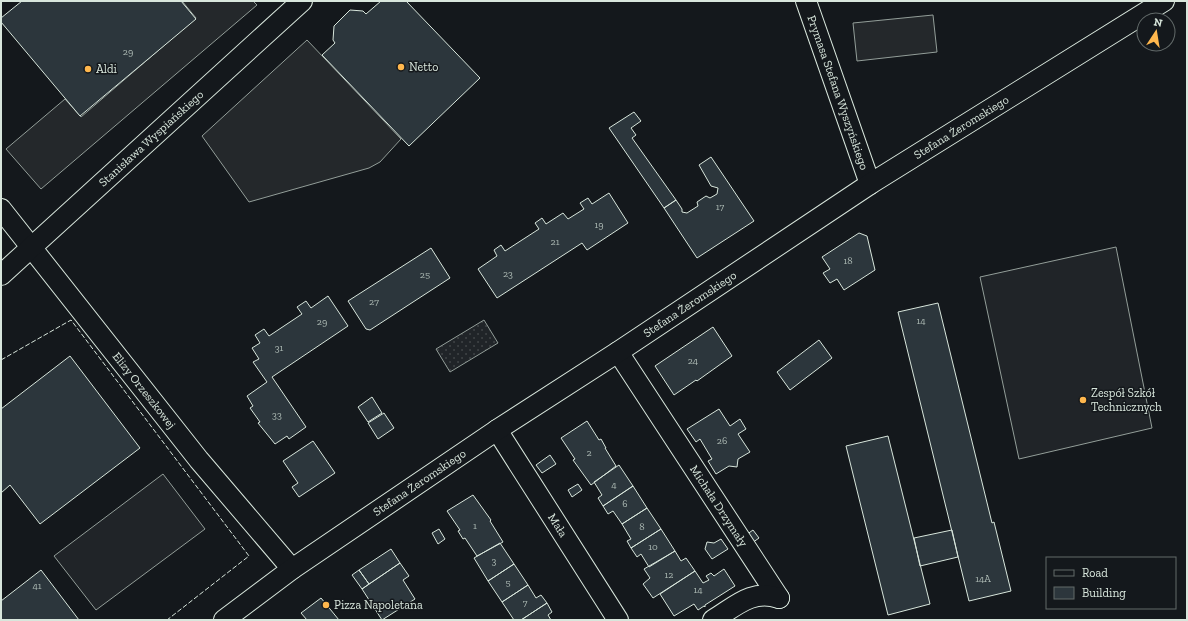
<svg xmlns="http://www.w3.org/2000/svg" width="1188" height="621" viewBox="0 0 1188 621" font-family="'Zilla Slab',serif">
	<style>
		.park { fill: url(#park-dots); stroke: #939e99 }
		.pitch { fill: #202428; stroke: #939e99 }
		.parking { fill: #24282b; stroke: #939e99 }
		.building { fill: #2c363c; stroke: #d8e6dc }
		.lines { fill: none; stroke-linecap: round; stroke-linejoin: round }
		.street-casing { stroke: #d8e6dc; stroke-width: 22 }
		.street { stroke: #14181c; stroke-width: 20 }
		.fence { stroke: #d8e6dc; stroke-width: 1; stroke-dasharray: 5 2; stroke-linecap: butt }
		.poi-dot { fill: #ffb74d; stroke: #14181c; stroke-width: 1.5 }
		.labels { text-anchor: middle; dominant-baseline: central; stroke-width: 3; stroke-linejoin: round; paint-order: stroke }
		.number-label { font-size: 10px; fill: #adbab4 }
		.poi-label { font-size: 12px; fill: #d8e6dc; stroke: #14181c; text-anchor: start }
		.street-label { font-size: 12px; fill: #d8e6dc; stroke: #14181c }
	</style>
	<defs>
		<pattern id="park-dots" width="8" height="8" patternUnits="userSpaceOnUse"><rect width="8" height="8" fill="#202428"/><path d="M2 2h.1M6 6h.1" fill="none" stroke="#404447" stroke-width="1.8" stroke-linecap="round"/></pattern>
	</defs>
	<rect width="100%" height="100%" fill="#14181c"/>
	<path class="park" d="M484 320 498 343 450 372 436 349Z"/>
	<path class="pitch" d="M1116 247 1152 428 1019 459 980 277Z
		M163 474 205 529 96 610 54 556Z"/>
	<path class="parking" d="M182 1H253L257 5 41 189 6 149 65 99 81 117 196 18Z
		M933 15 937 52 857 61 853 23Z
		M307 40 401 139 380 162 369 168 249 202 202 136Z"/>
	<path class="building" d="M22 1H181L196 19 80 116 1 22V18Z
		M381 1H406L480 78 409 146 322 55 335 43 333 40 334 26 350 10 363 11 366 14Z
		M634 112 641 121 631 128 636 135 632 138 676 200 664 208 609 128Z
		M711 157 754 221 697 258 664 208 676 200 682 209V212L687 213 698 206 697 202 706 196 710 198 717 194 718 188 711 186 699 165Z
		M609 193 628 223 587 250 582 243 497 298 478 269 497 256 494 250 501 245 505 251 539 229 535 223 542 218 546 224 563 213 568 219 584 209 580 203 588 198 592 204Z
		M859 233 867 236 875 270 844 290 837 279 830 283 823 273 830 269 822 257Z
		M431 248 450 278 370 330 366 329 348 301Z
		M328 296 348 326 272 377 306 427 289 439 287 436 275 444 258 423 260 422 250 408 253 406 247 396 267 382 253 362 259 359 252 348 260 343 255 335 264 329 269 336 302 314 297 307 306 301 311 308Z
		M938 303 992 523 994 522 1011 591 969 601 898 312Z
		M713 327 732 356 697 381 696 380 674 395 655 366Z
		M819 340 832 358 790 390 777 372Z
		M70 356 140 448 40 524 10 485 1 493V409Z
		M372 397 382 413 368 422 358 407Z
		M719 409 730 426 740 419 746 429 738 434 750 452 738 459 737 467 729 466 716 474 708 461 712 459 700 439 696 442 687 429Z
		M384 413 394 428 378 439 368 423Z
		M587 421 599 440 601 439 606 448H605L616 466 591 485 573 460 575 459 561 438Z
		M888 436 930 604 888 615 846 446Z
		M313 441 335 473 299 497 292 487 298 483 283 461Z
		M550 455 556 464 542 473 536 465Z
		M619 465 633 486 603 506 598 498 602 495 594 482Z
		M578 484 582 490 572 497 568 490Z
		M633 486 647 508 622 524 613 511 608 514 603 506Z
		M473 495 491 520 490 521 503 542 477 556 465 538 463 539 458 531 460 530 447 511Z
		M647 508 661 529 631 548 627 541 631 539 622 524Z
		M439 529 445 539 438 544 432 533Z
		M661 529 675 551 649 567 641 554 637 557 631 548Z
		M753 530 759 538 752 543 746 535Z
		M952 530 958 557 920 566 914 538Z
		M721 539 728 549 712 559 705 549 707 542 714 543Z
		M500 543 514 564 488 581 474 558Z
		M391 549 400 563 369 584 359 570Z
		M675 551 681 561 686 558 695 571 653 598 643 584 650 578 644 569Z
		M400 563 409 576 403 580 415 599 382 620 362 589Z
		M514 564 528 585 502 602 488 581Z
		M724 569 735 586 705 605V607L704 606 698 610 694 604 674 616 660 594 695 571 703 583 709 580 706 576 711 573 714 576Z
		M41 570 79 620H1V601Z
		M359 570 369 584 362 589 352 575Z
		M528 585 536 598 541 595 547 603 521 620H514L502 602Z
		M321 598 339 620H307L301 613Z
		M547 603 552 612 548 615 551 620H521Z"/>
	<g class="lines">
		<defs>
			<g id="street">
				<path id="s1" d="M806 1 870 184"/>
				<path id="s2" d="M1 209 199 460 292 569"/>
				<path id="s3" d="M1 275 302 1"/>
				<path id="s4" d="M618 352 779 598"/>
				<path id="s5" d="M497 430 618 620"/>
				<path id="s6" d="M224 620 292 569 497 430 618 352 870 184 1164 1"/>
				<path d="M713 620C736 606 752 589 779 598"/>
			</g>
		</defs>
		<use href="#street" class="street-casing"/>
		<use href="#street" class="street"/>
		<path class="fence" d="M1 360 71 320 249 556 167 620"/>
	</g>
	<g class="poi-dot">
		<circle cx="401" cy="67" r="4"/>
		<circle cx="88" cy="69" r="4"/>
		<circle cx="1083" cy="400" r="4"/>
		<circle cx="326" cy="605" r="4"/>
	</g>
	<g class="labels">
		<g class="number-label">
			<text x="128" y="52">29</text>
			<text x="720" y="207">17</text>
			<text x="599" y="225">19</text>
			<text x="555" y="242">21</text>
			<text x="848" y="261">18</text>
			<text x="508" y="274">23</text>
			<text x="425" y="275">25</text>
			<text x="374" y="302">27</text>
			<text x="921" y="321">14</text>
			<text x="322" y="322">29</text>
			<text x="279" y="348">31</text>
			<text x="693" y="361">24</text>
			<text x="277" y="415">33</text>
			<text x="722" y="441">26</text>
			<text x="589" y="453">2</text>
			<text x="614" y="485">4</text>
			<text x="625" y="504">6</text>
			<text x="475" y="526">1</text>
			<text x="642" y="527">8</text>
			<text x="653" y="547">10</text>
			<text x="494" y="561">3</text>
			<text x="669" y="575">12</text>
			<text x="983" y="579">14A</text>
			<text x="508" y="583">5</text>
			<text x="37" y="586">41</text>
			<text x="698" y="590">14</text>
			<text x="525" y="603">7</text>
		</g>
		<g class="poi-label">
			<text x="409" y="67">Netto</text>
			<text x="96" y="69">Aldi</text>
			<text x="1091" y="393">Zespół Szkół<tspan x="1091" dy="14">Technicznych</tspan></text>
			<text x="334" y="605">Pizza Napoletana</text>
		</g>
		<g class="street-label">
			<text stroke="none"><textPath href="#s1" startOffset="97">Prymasa Stefana Wyszyńskiego</textPath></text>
			<text stroke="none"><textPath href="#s6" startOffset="887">Stefana Żeromskiego</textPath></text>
			<text stroke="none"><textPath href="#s3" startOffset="203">Stanisława Wyspiańskiego</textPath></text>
			<text stroke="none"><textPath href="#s6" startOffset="563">Stefana Żeromskiego</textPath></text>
			<text stroke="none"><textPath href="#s2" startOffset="231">Elizy Orzeszkowej</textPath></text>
			<text stroke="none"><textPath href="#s6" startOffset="239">Stefana Żeromskiego</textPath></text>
			<text stroke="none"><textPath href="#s4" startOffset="184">Michała Drzymały</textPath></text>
			<text stroke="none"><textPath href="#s5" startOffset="113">Mała</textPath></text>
		</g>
	</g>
	<rect width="1188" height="621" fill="none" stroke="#d8e6dc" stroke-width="4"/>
	<rect x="1046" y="557" width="130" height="52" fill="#14181c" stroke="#626a69"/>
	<rect x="1054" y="570" width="20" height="6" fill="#14181c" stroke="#626a69"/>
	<text x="1082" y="577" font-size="12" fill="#d8e6dc">Road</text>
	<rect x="1054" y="587" width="20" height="12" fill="#2c363c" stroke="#626a69"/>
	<text x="1082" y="597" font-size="12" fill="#d8e6dc">Building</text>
	<g transform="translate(1156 32) rotate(12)"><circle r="19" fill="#14181c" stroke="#626a69"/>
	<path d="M0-3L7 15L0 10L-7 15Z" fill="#ffb74d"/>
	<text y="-6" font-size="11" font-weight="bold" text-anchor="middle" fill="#d8e6dc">N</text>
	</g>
</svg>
